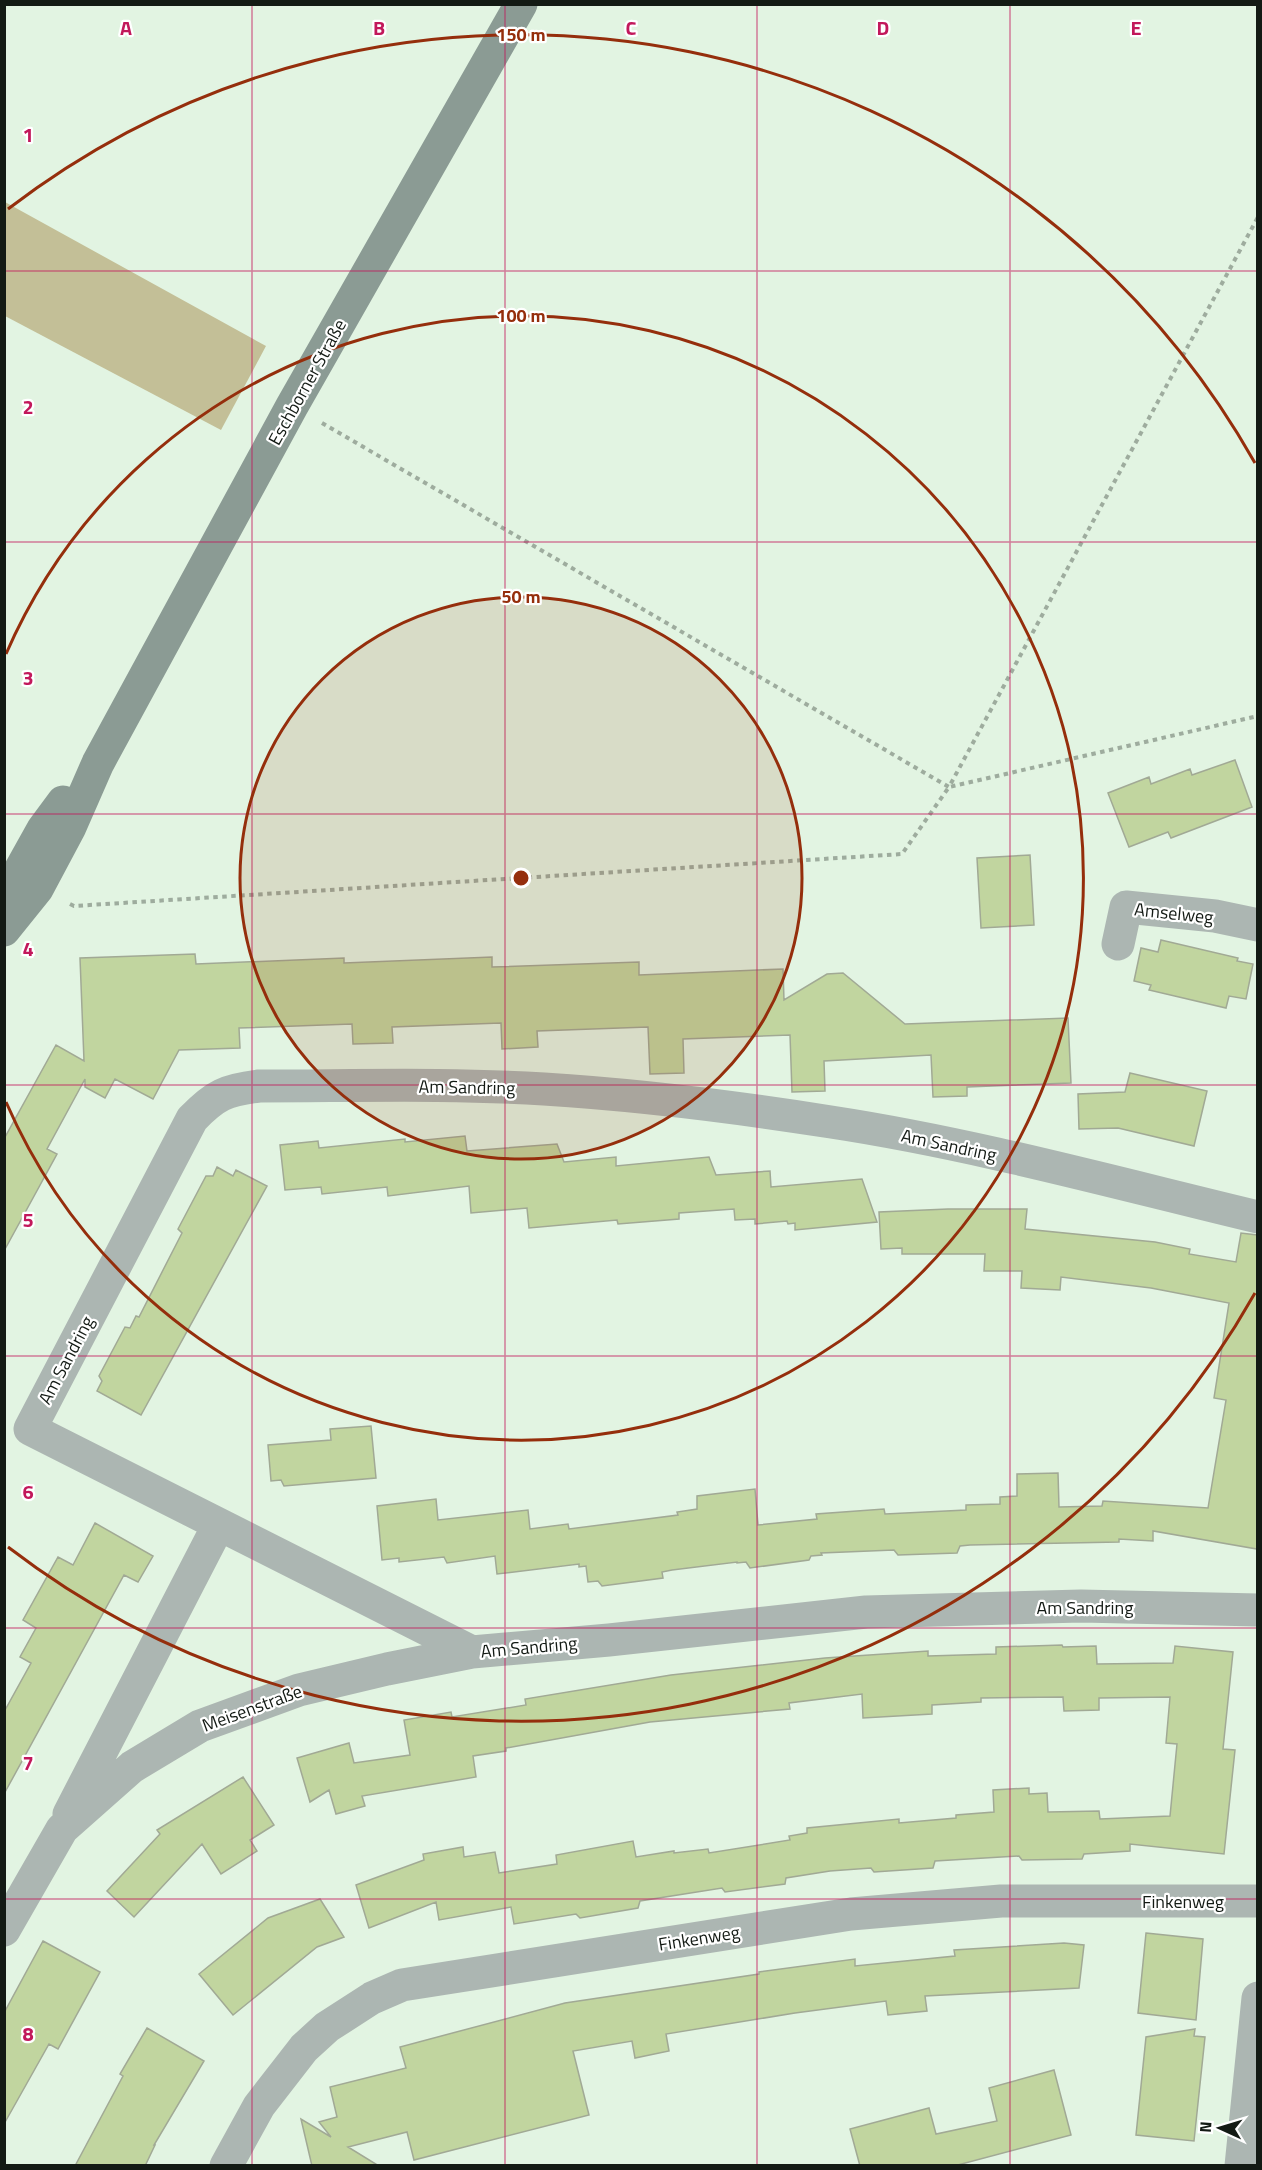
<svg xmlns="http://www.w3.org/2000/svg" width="1262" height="2170" viewBox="0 0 1262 2170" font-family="'Titillium Web',sans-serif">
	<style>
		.green { fill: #c3bf97 }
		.building { fill: #c1d59f; stroke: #a1a995; stroke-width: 1.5 }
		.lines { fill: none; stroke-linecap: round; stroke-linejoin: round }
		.path { stroke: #9eac9e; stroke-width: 4; stroke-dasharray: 4.5 4.5; stroke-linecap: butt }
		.street { stroke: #acb6b2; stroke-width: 33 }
		.secondary { stroke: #8b9b94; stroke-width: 33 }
		.grid { fill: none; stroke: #c2185b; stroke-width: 1.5; stroke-opacity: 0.55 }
		.ring { fill: none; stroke: #952e0c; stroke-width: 3 }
		.labels { text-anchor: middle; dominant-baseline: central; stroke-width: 4.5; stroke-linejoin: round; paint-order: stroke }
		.street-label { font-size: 18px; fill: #131a14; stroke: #fff }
		.grid-label { font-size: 20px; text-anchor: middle; font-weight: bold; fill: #c2185b; stroke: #fff; stroke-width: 4.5; stroke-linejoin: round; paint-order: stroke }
		.centre { fill: #952e0c; stroke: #fff; stroke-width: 3 }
		.ring-label { font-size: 18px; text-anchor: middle; font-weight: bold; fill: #952e0c; stroke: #fff; stroke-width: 4.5; stroke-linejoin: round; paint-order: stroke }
	</style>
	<rect width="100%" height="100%" fill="#e2f4e2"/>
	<path class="green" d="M5 202 266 346 221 430 5 316Z"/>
	<path class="building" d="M1235 760 1252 807 1171 838 1168 832 1129 847 1108 793 1149 777 1151 784 1190 769 1192 775Z
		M1030 855 1034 925 981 928 977 858Z
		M1161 940 1238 958 1237 961 1253 964 1246 999 1229 996 1226 1008 1149 990 1151 985 1134 981 1141 948 1158 952Z
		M195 954 196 964 344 958V963L492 957V967L639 962V975L783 969 784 1000 827 974 843 973 905 1024 1068 1018 1071 1083 967 1087V1096L933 1097 931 1055 824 1061 825 1091 792 1092 790 1035 683 1039 684 1073 650 1074 648 1027 537 1031 538 1047 502 1049 501 1023 392 1027 393 1043 353 1044 352 1024 239 1028 240 1048 179 1050 153 1099 115 1079 105 1098 85 1087V1079L47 1149 57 1154 4 1251V1139L56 1045 84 1061 80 958Z
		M1130 1073 1207 1091 1194 1146 1118 1128 1079 1129 1078 1094 1125 1092Z
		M465 1136 467 1151 557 1144 564 1162 616 1157V1166L709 1157 716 1175 770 1171 771 1187 862 1179 877 1222 795 1230V1223L788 1224 787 1221 755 1224V1219L735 1220 734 1209 679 1213V1219L618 1224 617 1220 529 1228 527 1208 471 1213 469 1186 388 1196 387 1187 322 1194 321 1187 285 1190 280 1145 318 1141 319 1148 405 1139V1142Z
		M217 1167 233 1176 236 1170 267 1186 141 1415 97 1391 102 1381 99 1376 125 1327 130 1328 136 1316 139 1317 182 1233 178 1229 206 1176H213Z
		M948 1209H1027L1025 1229 1155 1242 1190 1249 1189 1254 1236 1262 1241 1233 1257 1235V1549L1153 1531V1541L1119 1539V1542L970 1545 960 1546 957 1553 898 1555 894 1550 821 1553 822 1555 811 1556 809 1560 750 1568 746 1562 737 1563V1562L672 1570 662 1572 663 1578 602 1586 598 1581 588 1582 586 1566 579 1567V1564L497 1574 495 1556 447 1563 444 1557 399 1562V1558L382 1560 377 1506 436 1499 438 1520 528 1510 530 1529 568 1524 569 1529 678 1515 677 1512 697 1509V1496L755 1489 758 1525 817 1519 816 1514 884 1509 885 1514 966 1510V1505L1000 1504V1497L1017 1496V1474L1058 1473 1059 1507 1102 1506 1103 1501 1208 1508 1226 1400 1214 1398 1229 1303 1151 1288 1061 1277 1060 1290 1021 1288 1022 1271H984L985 1254H902V1248L881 1249 879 1212Z
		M371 1426 376 1478 284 1486 281 1480 271 1481 268 1445 331 1440 330 1429Z
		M95 1523 153 1556 138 1582 124 1575 4 1794V1712L31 1663 20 1657 36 1628 23 1620 58 1557 73 1565Z
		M1062 1645 1063 1647 1096 1646 1097 1664 1173 1663 1175 1646 1233 1652 1223 1749 1235 1750 1224 1854 1130 1844V1851L1084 1854 1082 1859 1022 1860 1019 1856 935 1861 933 1868 874 1872 871 1868 830 1871 786 1878 785 1884 725 1892 722 1888 640 1901 638 1908 580 1918 576 1914 514 1924 511 1907 439 1920 436 1902 369 1928 356 1885 424 1860 423 1854 463 1847 464 1857 495 1852 499 1873 557 1864 556 1855 633 1841 636 1857 674 1851V1853L708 1849 709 1853 790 1840 789 1836 807 1833V1828L899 1819V1823L956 1818V1815L994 1812 993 1790 1029 1788V1794L1047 1793 1048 1812 1099 1811 1100 1819 1170 1816 1177 1744 1166 1743 1170 1697 1099 1698V1710L1064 1711 1063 1697 981 1698V1702L932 1705V1714L863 1718 862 1694 789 1703 790 1709 650 1722 506 1748V1751L473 1756 476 1777 362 1796 365 1806 336 1814 329 1790 310 1802 297 1758 349 1743 354 1763 410 1755 404 1720 451 1712 452 1717 526 1705 525 1699 671 1675 825 1658 928 1651V1656L996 1654V1647Z
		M243 1777 274 1825 250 1840 257 1851 221 1874 202 1844 134 1917 107 1891 160 1834 157 1830Z
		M320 1899 344 1937 317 1947 233 2015 199 1974 268 1918Z
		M1146 1933 1203 1939 1196 2020 1138 2013Z
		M43 1941 100 1972 58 2049 49 2044 4 2124V2013Z
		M1064 1943 1084 1945 1079 1988 925 1996 927 2011 888 2015 886 2001 795 2013 666 2034 669 2051 635 2058 632 2041 573 2051 589 2115 414 2160 407 2132 348 2147 379 2166H312L301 2119 331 2137 319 2122 337 2117 330 2087 406 2068 400 2047 565 2003 759 1974V1972L855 1959V1966L955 1956 954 1950Z
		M147 2028 204 2061 154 2145H155L145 2166H75L123 2076 120 2074Z
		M1195 2029 1194 2036 1205 2037 1194 2141 1136 2135 1146 2037Z
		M1054 2070 1071 2135 954 2166H860L850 2129 929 2108 936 2134 997 2121 989 2088Z"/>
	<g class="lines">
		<path class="path" d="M322 423 949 787 1258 217
			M70 904 74 906 902 854 949 787 1258 716"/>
		<path class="street" d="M1118 944 1126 907 1215 916 1258 925
			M1258 1217C1116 1183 975 1144 831 1122 736 1107 640 1095 544 1089 449 1083 354 1086 259 1086 226 1090 215 1095 192 1119L30 1429 472 1652 609 1640 866 1612 1081 1606 1258 1610
			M69 1814 218 1526
			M4 1930 62 1829 132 1767 200 1726 299 1690 387 1669 472 1652
			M226 2166 259 2106 304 2048 327 2027 372 1998 402 1985 851 1914 1001 1901H1258
			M1241 2166 1258 1998"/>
		<path class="secondary" d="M4 899 43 829 63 802
			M4 930 37 889 70 827 98 763 292 406 521 4"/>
	</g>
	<path class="grid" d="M252 4V2166M505 4V2166M757 4V2166M1010 4V2166M4 271H1258M4 542H1258M4 814H1258M4 1085H1258M4 1356H1258M4 1628H1258M4 1899H1258"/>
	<circle cx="521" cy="878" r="281" fill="#952e0c" fill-opacity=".12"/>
	<g class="ring">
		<circle cx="521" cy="878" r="281"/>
		<path d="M6 654A562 562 0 1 1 6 1102"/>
		<path d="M1255 1293A843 843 0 0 1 8 1547M8 209A843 843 0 0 1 1255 463"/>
	</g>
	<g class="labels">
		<g class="street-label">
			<text transform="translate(307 382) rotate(-61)">Eschborner Straße</text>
			<text transform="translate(1174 913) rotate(6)">Amselweg</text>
			<text transform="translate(467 1087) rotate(1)">Am Sandring</text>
			<text transform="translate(949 1145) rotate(12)">Am Sandring</text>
			<text transform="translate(66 1360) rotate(-62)">Am Sandring</text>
			<text x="1085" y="1607">Am Sandring</text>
			<text transform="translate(529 1647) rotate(-5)">Am Sandring</text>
			<text transform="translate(252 1708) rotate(-20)">Meisenstraße</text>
			<text x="1183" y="1901">Finkenweg</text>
			<text transform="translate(699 1938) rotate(-9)">Finkenweg</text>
		</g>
	</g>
	<g class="grid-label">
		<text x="126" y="35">A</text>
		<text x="379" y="35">B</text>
		<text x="631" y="35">C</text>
		<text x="883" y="35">D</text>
		<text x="1136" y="35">E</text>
		<text x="28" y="142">1</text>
		<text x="28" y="414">2</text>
		<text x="28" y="685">3</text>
		<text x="28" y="956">4</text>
		<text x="28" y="1227">5</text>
		<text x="28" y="1499">6</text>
		<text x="28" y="1770">7</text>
		<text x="28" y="2041">8</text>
	</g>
	<circle cx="521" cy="878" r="9" class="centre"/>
	<g class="ring-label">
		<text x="521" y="41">150 m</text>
		<text x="521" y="322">100 m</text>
		<text x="521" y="603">50 m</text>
	</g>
	<rect width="1262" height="2170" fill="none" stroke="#131a14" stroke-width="12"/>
	<g transform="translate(1220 2128) rotate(274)" stroke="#ffffff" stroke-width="4.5" paint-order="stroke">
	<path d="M0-4.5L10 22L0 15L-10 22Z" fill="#131a14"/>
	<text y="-9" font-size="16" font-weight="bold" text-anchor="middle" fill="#131a14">N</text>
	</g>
</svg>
